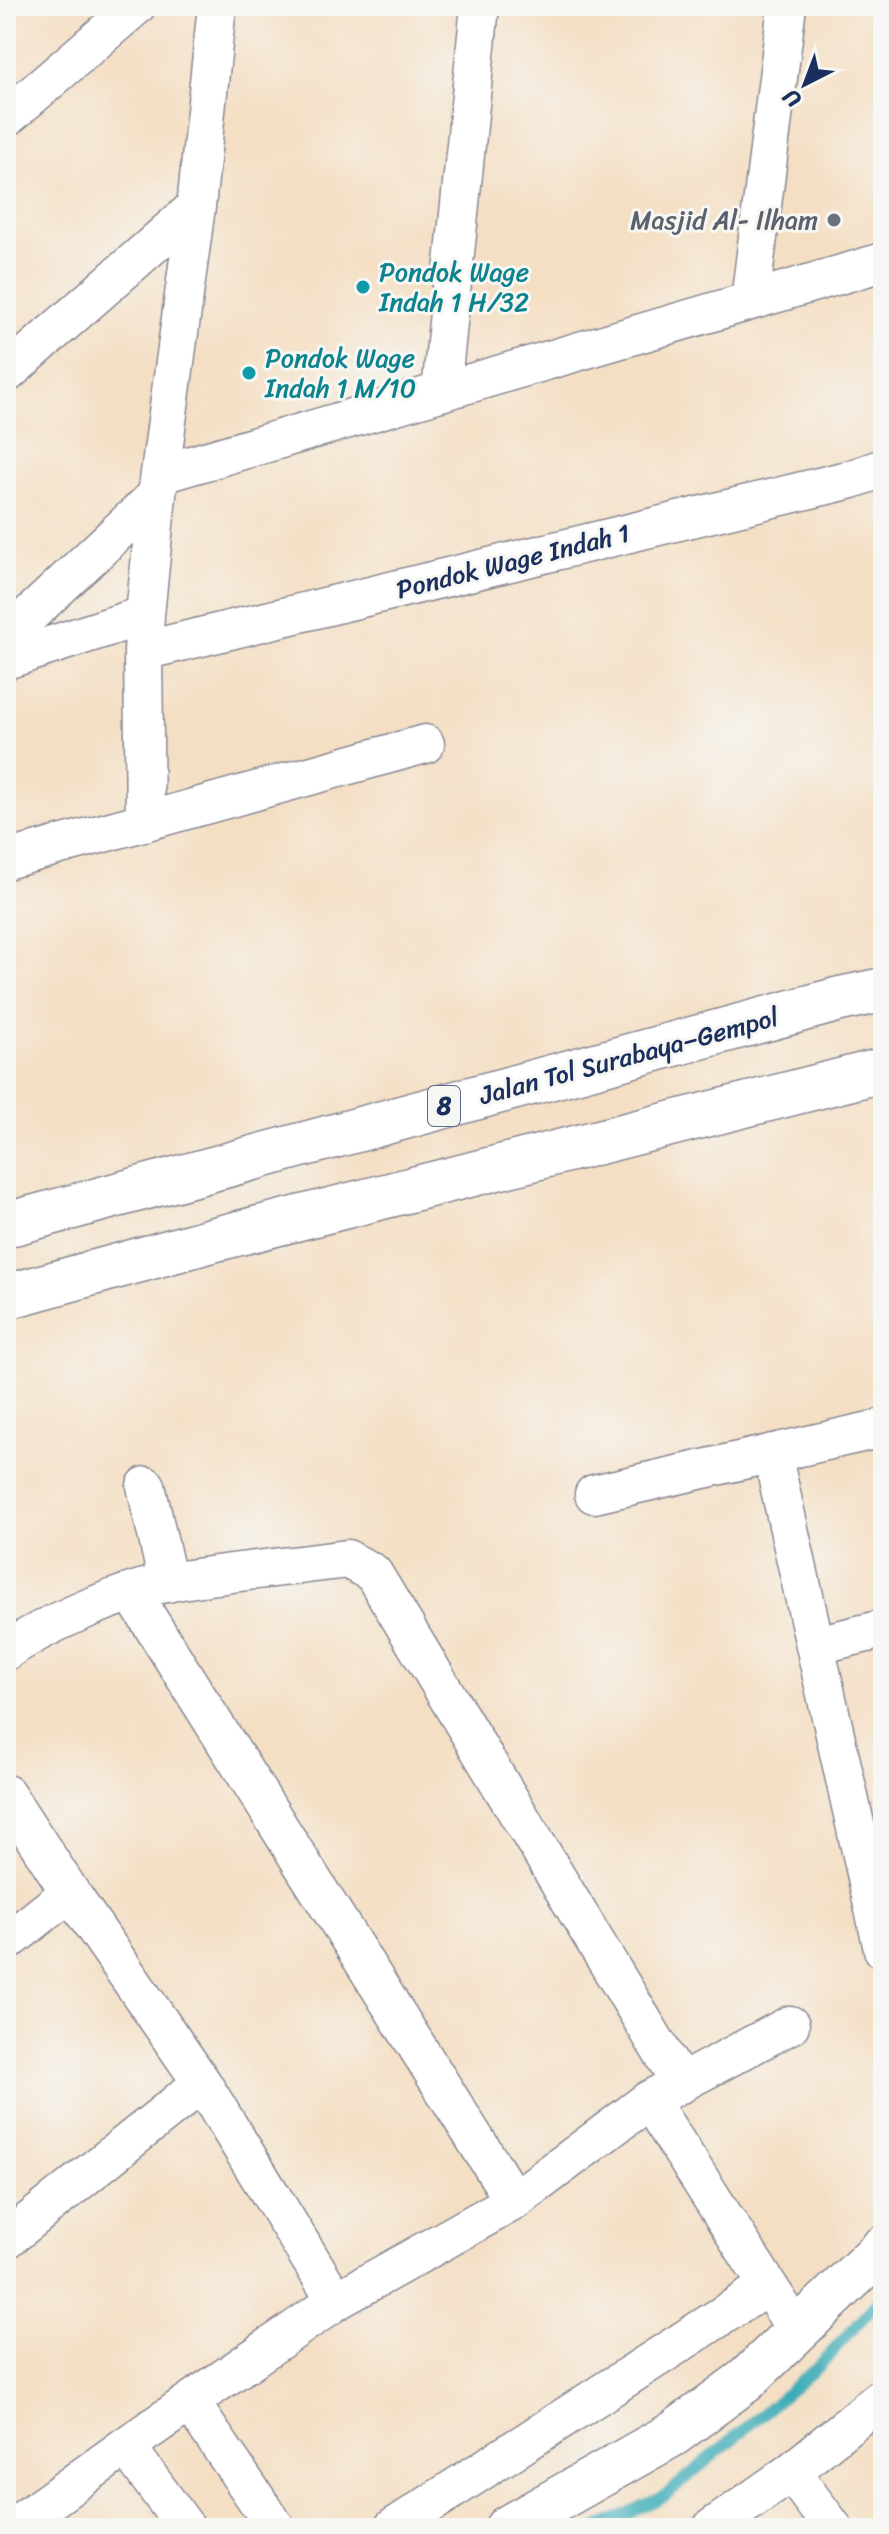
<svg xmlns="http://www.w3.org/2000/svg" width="889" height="2534" viewBox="0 0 889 2534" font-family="Sriracha,sans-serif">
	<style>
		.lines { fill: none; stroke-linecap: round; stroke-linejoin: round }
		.stream { stroke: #3cacb8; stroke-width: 12 }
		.minor-casing { stroke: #888791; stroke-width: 41 }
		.tertiary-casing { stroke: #888791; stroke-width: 47 }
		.motorway-casing { stroke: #888791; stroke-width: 47 }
		.minor { stroke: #fff; stroke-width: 38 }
		.tertiary { stroke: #fff; stroke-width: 44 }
		.motorway { stroke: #fff; stroke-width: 44 }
		.worship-dot { fill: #6b7280; stroke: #f6f6f2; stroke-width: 3 }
		.culture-dot { fill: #0f9aa8; stroke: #f6f6f2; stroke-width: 3 }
		.labels { text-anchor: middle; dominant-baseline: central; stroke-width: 6; stroke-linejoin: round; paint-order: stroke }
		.shield { fill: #f6f6f2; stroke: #5d6b8a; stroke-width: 2 }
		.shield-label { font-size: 24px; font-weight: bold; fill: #1b2f5e }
		.worship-label { font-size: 26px; fill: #5b616d; stroke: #f6f6f2; text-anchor: end }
		.culture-label { font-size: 26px; fill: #0d838f; stroke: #f6f6f2; text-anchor: start }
		.street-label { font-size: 26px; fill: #1b2f5e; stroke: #f6f6f2 }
	</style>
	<rect width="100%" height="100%" fill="#f6f6f2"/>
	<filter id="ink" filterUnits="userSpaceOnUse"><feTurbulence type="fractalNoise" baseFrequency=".0125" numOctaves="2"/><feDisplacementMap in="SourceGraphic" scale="16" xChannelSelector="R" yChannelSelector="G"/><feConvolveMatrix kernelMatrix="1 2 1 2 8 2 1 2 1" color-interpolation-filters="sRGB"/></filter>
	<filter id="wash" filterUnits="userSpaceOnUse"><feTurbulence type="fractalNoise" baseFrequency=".006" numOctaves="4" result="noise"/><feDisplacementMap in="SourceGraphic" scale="32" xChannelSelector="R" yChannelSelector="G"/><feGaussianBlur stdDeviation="1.8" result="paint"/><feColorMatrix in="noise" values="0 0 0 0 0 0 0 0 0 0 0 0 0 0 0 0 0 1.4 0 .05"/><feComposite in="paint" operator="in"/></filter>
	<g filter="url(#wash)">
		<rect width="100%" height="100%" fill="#f4dfc4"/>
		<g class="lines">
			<path class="stream" d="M598 2528 666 2495 820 2365 883 2296"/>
		</g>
	</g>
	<g filter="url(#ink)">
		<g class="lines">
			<defs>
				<path id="minor" d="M6 118 136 6
					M750 301 787 6
					M6 374 196 207
					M441 392 480 6
					M161 474 883 262
					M6 637 157 495
					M143 651 852 479 883 468
					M6 660 145 615
					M145 822 143 651 145 615 157 495 196 207 217 6
					M6 860 425 744
					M772 1453 883 1949
					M146 1486 168 1583
					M594 1494 883 1428
					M132 1593 514 2201
					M817 1645 883 1629
					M6 1651C47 1623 122 1591 170 1582 228 1572 288 1567 347 1559L373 1573 681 2084
					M6 1794 70 1892 202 2083 336 2301
					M6 1943 70 1892
					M649 2100 797 2331
					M6 2240 202 2083
					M190 2402 276 2528
					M126 2446 186 2528
					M791 2472 833 2528
					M12 2528 126 2446 336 2301 514 2201 649 2100 790 2025
					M393 2528 768 2286
					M712 2528 791 2472 883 2397"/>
				<path id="tertiary" d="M507 2528 673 2434 746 2380 883 2248"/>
				<path id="motorway" d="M6 1225 840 999 883 990
					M6 1297 212 1240 883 1070"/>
			</defs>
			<use href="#minor" class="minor-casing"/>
			<use href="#tertiary" class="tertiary-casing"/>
			<use href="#motorway" class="motorway-casing"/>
			<use href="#minor" class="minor"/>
			<use href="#tertiary" class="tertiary"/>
			<use href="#motorway" class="motorway"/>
		</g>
	</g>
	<circle class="worship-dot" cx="834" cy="220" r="8"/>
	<g class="culture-dot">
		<circle cx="363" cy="287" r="8"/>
		<circle cx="249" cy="373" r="8"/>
	</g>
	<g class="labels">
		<rect class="shield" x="428" y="1086" width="32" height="40" rx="6"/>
		<g class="shield-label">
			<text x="444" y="1106">8</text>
		</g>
		<g class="worship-label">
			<text x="818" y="220">Masjid Al- Ilham</text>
		</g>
		<g class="culture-label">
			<text x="379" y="272">Pondok Wage<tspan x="379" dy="30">Indah 1 H/32</tspan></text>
			<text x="265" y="358">Pondok Wage<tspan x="265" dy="30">Indah 1 M/10</tspan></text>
		</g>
		<g class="street-label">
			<text transform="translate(513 561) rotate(-14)">Pondok Wage Indah 1</text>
			<text transform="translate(629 1056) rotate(-15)">Jalan Tol Surabaya–Gempol</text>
		</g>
	</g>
	<rect width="889" height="2534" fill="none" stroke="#f6f6f2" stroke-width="32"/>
	<g transform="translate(805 84) rotate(222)" stroke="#f6f6f2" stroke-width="6" paint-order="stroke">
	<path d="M0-6L14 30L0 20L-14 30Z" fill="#1b2f5e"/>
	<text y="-12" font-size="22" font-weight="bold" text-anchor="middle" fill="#1b2f5e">U</text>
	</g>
</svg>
